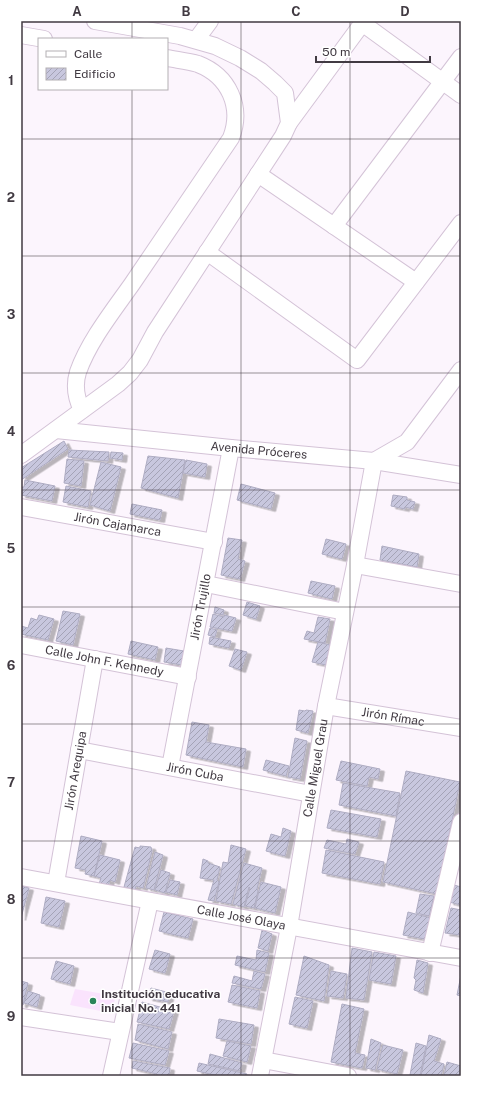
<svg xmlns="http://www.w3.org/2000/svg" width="482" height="1097" viewBox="0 0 482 1097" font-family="'Public Sans',sans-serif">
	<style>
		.built { fill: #fae3fd }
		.building { fill: url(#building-hatch); stroke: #aeacc2; filter: url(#shadow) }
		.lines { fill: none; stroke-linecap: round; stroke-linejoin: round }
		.street-casing { stroke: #d4c3d7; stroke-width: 18 }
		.street { stroke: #fff; stroke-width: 16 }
		.grid { fill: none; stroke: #413a42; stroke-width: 1; stroke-opacity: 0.55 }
		.poi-dot { fill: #2b845a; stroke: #fff; stroke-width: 1.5 }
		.labels { text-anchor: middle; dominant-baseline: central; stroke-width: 3; stroke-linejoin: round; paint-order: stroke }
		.street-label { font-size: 12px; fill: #413a42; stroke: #fff }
		.poi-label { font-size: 12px; font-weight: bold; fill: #413a42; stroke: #fff; text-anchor: start }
		.neatline { fill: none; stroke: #413a42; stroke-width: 1.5 }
		.grid-label { font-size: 13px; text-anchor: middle; font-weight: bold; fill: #413a42 }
	</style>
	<defs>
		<pattern id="building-hatch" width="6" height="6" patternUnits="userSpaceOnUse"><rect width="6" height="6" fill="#c8c7de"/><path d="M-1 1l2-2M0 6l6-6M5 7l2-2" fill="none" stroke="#a4a3b6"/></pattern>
		<filter id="shadow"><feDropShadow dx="4.5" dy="2.5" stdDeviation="0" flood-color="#0004"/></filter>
	</defs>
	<rect width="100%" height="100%" fill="#fcf5fd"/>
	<path class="built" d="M75 989 116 996 111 1013 70 1005Z"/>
	<path class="building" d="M64 441 68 449 21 480V468Z
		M69 450 109 452 108 461 68 457Z
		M111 452 123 453 122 460 110 458Z
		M148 456 185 460 178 498 141 488Z
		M67 459 84 461 81 486 64 483Z
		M186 460 207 464 205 477 183 473Z
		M101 462 121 467 110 511 90 505Z
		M25 480 55 486 52 501 21 495V487H24Z
		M241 484 275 493 271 509 237 500Z
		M66 486 91 491 88 507 63 502Z
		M393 495 407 497V500L415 502 413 509 405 507V509L391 506Z
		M132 504 162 510 160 520 130 514Z
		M228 538 242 540 238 559 245 561 240 579 221 575Z
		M326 539 346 544 342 559 322 554Z
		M382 546 419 554 417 567 380 560Z
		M311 581 335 586 332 599 308 593Z
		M247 602 260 606 256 619 243 615Z
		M215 607 224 610 223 615 214 613Z
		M63 611 80 614 73 645 56 641Z
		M213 614 224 617V615L236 618 232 631 210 627Z
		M39 615 54 619 48 640 21 634V626L28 628 31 618 37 620Z
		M318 617 330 619 325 643 304 639 307 631 314 633Z
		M210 628 217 630 215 637 208 635Z
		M210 637 231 641 229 648 209 644Z
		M131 641 158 647 155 660 128 654Z
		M318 642 330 645 326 665 312 662Z
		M166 648 184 651 182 665 164 662Z
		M235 649 247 652 241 670 229 666Z
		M299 710 305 711 306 710 313 711 308 733 296 730Z
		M192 722 209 725 206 742 246 749 243 767 186 755Z
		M295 738 307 741 300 779 288 777Z
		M266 760 289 766 286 776 263 770Z
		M341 761 380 769 378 779 369 777 367 786 336 780Z
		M406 771 460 782 437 894 383 882Z
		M343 783 400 793 396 816 339 805Z
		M331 810 381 819 377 837 327 828Z
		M283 828 291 831 285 856 266 851 271 834 281 837Z
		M81 836 102 841 94 876 85 874 86 870 75 868Z
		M347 839 359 842 355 854 324 848 327 840 346 844Z
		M231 845 246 849 231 904 216 901 223 862 228 863Z
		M140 846 151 847 152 851 143 888 136 886 135 890 124 887 135 847 140 848Z
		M326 850 384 862 380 884 322 873Z
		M155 852 163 855 154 890 146 888Z
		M100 855 120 860 115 882 110 880 108 886 99 884 101 878 94 876Z
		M203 859 208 861V863L220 867 217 880 219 882 214 901 208 900 214 880 200 878Z
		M244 863 262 868 257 889 258 891 254 908 245 906 250 888 249 887 244 907 233 904Z
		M161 870 170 873 165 893 155 890Z
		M170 880 180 882 177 895 166 892Z
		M261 882 281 887 275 913 255 908Z
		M454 885 461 887V905L449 902Z
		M21 886 29 888 21 918Z
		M420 894 434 896 429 916 416 913Z
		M46 897 65 901 59 927 41 923Z
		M451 908 461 910V935L445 933Z
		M164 912 193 919 188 938 159 931Z
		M408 912 431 918 425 939 403 935Z
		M262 930 272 934 268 951 258 948Z
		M352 948 372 952 364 1000 346 998Z
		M155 950 170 954 165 973 149 969Z
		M257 950 269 953 265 972 235 965 237 956 256 960Z
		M374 952 396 956 391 984 369 980Z
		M304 956 329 965 324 1001 296 995Z
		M417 960 428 963 423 993 414 990 416 980 414 978Z
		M56 961 74 966 70 984 51 979Z
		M254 971 265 974 261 989 232 983 234 976 252 981Z
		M331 971 347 974 343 998 327 996Z
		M461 975V996L457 995Z
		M21 981 28 983 23 1005H21Z
		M232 985 260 991 257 1008 228 1002Z
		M151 988 170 993 168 1002 148 998Z
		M28 991 40 995 37 1007 24 1003Z
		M295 997 313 1001 307 1028 289 1024Z
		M142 1002 174 1011 169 1029 137 1022Z
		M342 1004 364 1009 355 1053 365 1055 362 1068 331 1062Z
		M219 1019 254 1025 251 1044 216 1038Z
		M138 1024 172 1032 168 1049 135 1040Z
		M429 1035 441 1039 434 1061 444 1064 441 1076H421Z
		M371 1039 381 1043 375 1070 366 1068Z
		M227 1041 251 1046 247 1062 223 1056Z
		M133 1043 169 1051 165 1065 129 1058Z
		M416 1043 426 1046 420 1076 410 1075Z
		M383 1045 403 1050 397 1074 377 1069Z
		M210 1054 242 1063 240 1071 208 1064Z
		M133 1061 170 1068 169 1076H157V1074L132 1068Z
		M447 1062 461 1066V1076H444Z
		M199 1063 247 1074 246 1076H219L197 1071Z"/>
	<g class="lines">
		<defs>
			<g id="street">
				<path d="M362 23 461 95"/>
				<path d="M21 35 44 39"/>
				<path d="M196 40 210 21"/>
				<path d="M289 123 364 21"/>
				<path d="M258 174 416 282"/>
				<path d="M334 226 461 57"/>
				<path d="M207 252 357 360 461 223"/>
				<path d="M82 410C76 398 74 385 78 372 89 341 113 311 132 284 165 235 198 186 231 138 243 107 229 76 198 64 188 61 177 60 167 58"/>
				<path id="s1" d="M56 430 231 448 374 461 461 475"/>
				<path d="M21 455 118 384 130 373 140 360 155 332 283 136 289 123 285 93 275 83 261 71 240 58 215 46 180 36 95 21"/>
				<path id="s2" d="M21 507 214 542"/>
				<path d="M355 565 461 584"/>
				<path d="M206 584 345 612"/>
				<path id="s3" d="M21 645 188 677"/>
				<path id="s4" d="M326 706 461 728"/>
				<path id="s5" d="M79 750 311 794"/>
				<path id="s6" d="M170 767 231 448"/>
				<path id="s7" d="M21 877 461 958"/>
				<path id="s8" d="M56 883 95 659"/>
				<path d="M430 953 461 822"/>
				<path d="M21 1017 120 1032"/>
				<path d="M263 1060 348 1076"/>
				<path d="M111 1076 150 901"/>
				<path id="s9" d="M260 1076 289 927 326 706 355 565 374 461 407 442 461 370"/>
			</g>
		</defs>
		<use href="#street" class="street-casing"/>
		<use href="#street" class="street"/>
	</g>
	<path class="grid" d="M132 21V39M241 21V1076M350 21V1076M132 89V1076M21 139H461M21 256H461M21 373H461M21 490H461M21 607H461M21 724H461M21 841H461M21 958H461"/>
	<circle class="poi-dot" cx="93" cy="1001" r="4"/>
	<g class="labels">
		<g class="street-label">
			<text stroke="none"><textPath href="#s1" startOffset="204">Avenida Próceres</textPath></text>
			<text stroke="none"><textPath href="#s2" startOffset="98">Jirón Cajamarca</textPath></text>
			<text stroke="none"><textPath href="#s6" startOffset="163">Jirón Trujillo</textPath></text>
			<text stroke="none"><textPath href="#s3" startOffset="85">Calle John F. Kennedy</textPath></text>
			<text stroke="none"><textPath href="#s4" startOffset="68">Jirón Rímac</textPath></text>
			<text stroke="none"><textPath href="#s9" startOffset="313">Calle Miguel Grau</textPath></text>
			<text stroke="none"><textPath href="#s8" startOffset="114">Jirón Arequipa</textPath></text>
			<text stroke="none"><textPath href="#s5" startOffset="118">Jirón Cuba</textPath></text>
			<text stroke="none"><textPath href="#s7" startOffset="224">Calle José Olaya</textPath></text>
		</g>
		<g class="poi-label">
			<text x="101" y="994">Institución educativa<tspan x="101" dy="14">inicial No. 441</tspan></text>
		</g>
	</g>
	<rect width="482" height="1097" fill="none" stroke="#ffffff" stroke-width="44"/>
	<rect x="38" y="38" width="130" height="52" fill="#ffffff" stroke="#b3b0b3"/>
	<rect x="46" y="51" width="20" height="6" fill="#ffffff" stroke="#b3b0b3"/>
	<text x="74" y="58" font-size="12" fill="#413a42">Calle</text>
	<rect x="46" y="68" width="20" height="12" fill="url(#building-hatch)" stroke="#b3b0b3"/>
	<text x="74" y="78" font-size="12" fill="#413a42">Edificio</text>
	<path d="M316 56v6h114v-6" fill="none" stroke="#413a42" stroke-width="2"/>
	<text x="322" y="56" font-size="12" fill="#413a42" stroke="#ffffff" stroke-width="3" paint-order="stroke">50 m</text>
	<rect x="22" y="22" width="438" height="1053" class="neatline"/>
	<g class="grid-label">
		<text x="77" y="16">A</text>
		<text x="186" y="16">B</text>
		<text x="296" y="16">C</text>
		<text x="405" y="16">D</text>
		<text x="11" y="85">1</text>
		<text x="11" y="202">2</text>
		<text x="11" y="319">3</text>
		<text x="11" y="436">4</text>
		<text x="11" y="553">5</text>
		<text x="11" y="670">6</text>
		<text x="11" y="787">7</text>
		<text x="11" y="904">8</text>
		<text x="11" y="1021">9</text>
	</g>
</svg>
